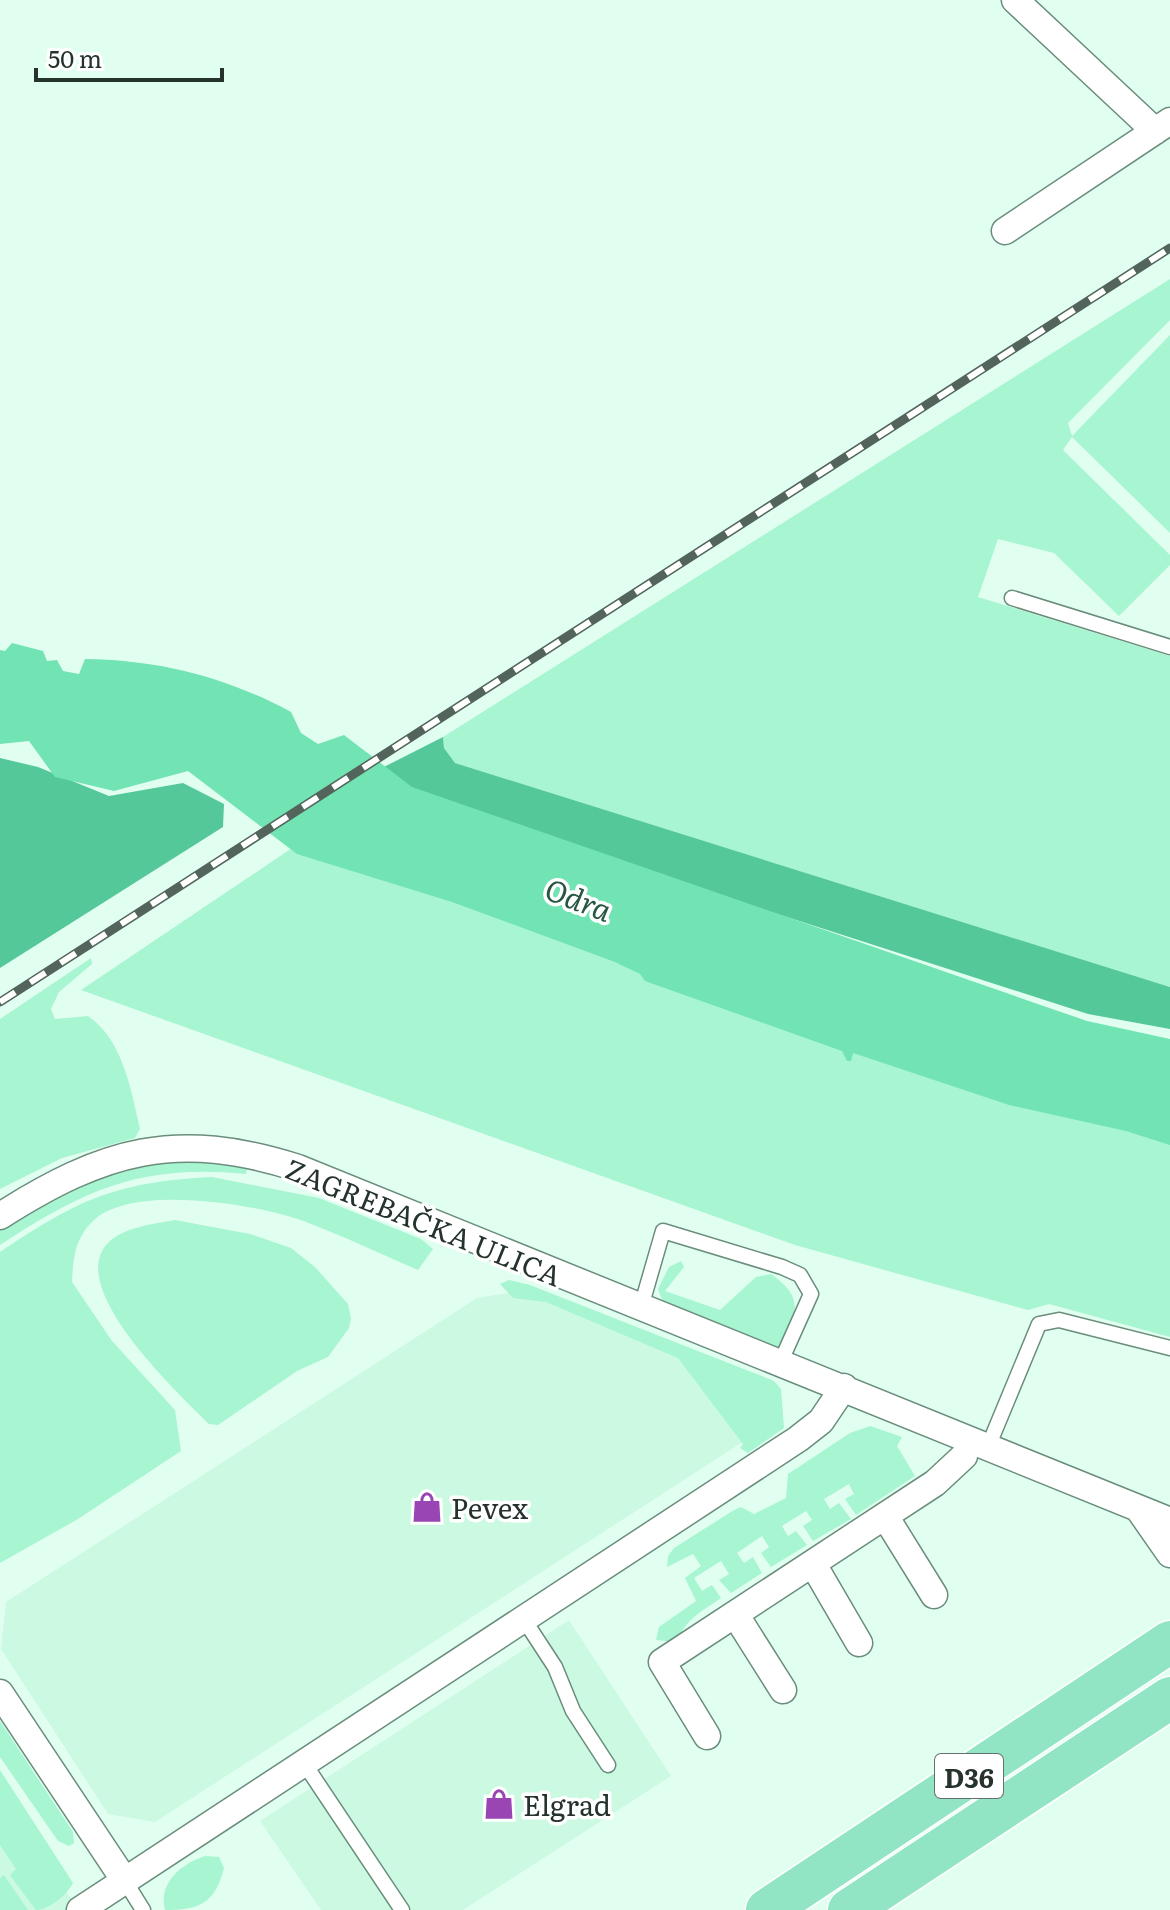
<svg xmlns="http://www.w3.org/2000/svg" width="1170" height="1910" viewBox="0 0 1170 1910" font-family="Literata,serif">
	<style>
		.built { fill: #cbf9e2 }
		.green { fill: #a7f5d1 }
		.forest { fill: #55c89a }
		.water { fill: #72e3b3 }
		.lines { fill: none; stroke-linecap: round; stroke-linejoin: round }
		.lane-casing { stroke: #6a8d7c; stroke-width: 17 }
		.street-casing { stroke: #6a8d7c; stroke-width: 29 }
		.primary-casing { stroke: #fff; stroke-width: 45 }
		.lane { stroke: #fff; stroke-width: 14 }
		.street { stroke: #fff; stroke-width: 26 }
		.primary { stroke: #91e5c5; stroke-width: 42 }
		.rail-casing { stroke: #52645b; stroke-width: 9 }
		.rail { stroke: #fff; stroke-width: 6; stroke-dasharray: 18; stroke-linecap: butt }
		.labels { text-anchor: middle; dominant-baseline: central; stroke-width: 7; stroke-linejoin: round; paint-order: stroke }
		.shield { fill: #fff; stroke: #66706b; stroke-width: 2 }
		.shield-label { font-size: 26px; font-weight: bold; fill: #25332c }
		.street-label { font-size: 28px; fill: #25332c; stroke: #fff }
		.poi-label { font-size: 28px; fill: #25332c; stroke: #fff; text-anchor: start }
		.water-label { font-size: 30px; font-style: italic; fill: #275642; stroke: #fff }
	</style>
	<rect width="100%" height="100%" fill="#e1fff0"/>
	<path class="built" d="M528 1290 765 1377 772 1423 155 1822 108 1814 1 1649 6 1602 477 1298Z
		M569 1620 671 1776 463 1910H321L260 1821Z
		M0 1796 79 1910H0Z"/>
	<path class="green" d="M1170 279V320L1068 423 1072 436 1170 335V533L1072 437 1063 450 1170 555V565L1119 616 1054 553 998 539 978 597 1170 656V987L455 763 444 748 443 737Z
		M304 840 1170 1129V1337L1049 1304 1028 1310 795 1245 81 990Z
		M91 958 92 964 59 992 51 1009 55 1019 88 1016C123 1040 131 1090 140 1129L135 1138 62 1158 0 1189V1019Z
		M183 1161 247 1168 246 1174C141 1164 86 1189 0 1245V1230C64 1189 107 1169 183 1161Z
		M212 1177 319 1198 421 1239 433 1249 418 1270C381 1254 343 1236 306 1222 259 1204 131 1183 93 1221 75 1238 73 1259 72 1282L112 1341 175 1410 181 1451 78 1519 0 1563V1252C79 1199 116 1182 212 1177Z
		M175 1220 250 1234 291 1248 315 1267 348 1304 351 1318 349 1328 328 1357 297 1371 218 1425 209 1424C179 1394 66 1289 107 1244 122 1227 154 1224 175 1220Z
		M681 1261 684 1267 665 1291 720 1310 756 1277 771 1274C809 1301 794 1316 777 1350L664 1305 658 1289 669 1267Z
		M509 1280 530 1285 774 1381 781 1389 784 1428 748 1453 740 1448 743 1444 678 1358 546 1302 513 1298 500 1284Z
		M870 1426 902 1437 897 1446 915 1476 856 1515 845 1499 854 1494 849 1484 824 1499 830 1509 839 1503 851 1519 813 1541 803 1526 812 1520 806 1511 782 1526 788 1536 796 1531 807 1545 771 1567 761 1553 769 1547 762 1536 737 1553 744 1563 753 1557 762 1573 731 1593 719 1580 729 1574 721 1561 694 1578 702 1591 712 1585 721 1598C702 1611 686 1619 676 1642L656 1640 659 1627 696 1601 685 1578 701 1566 693 1554 667 1567 668 1556 674 1548 734 1510 741 1507 754 1514 786 1498 788 1474 850 1433Z
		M0 1721 73 1832 74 1843 69 1846 58 1841 0 1757Z
		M0 1770 73 1883C68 1894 49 1910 36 1910L10 1875 16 1869 0 1845Z
		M205 1856 219 1857 224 1868C215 1904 199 1910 165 1910 158 1883 181 1864 205 1856Z
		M4 1875 28 1910H0V1878Z"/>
	<path class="forest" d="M443 737 444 748 455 763 1170 987V1029L1088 1014 421 799 374 772Z
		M0 758 38 767 109 796 183 783 224 804 223 827 0 968Z"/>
	<path class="water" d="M12 643 43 651 47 661 57 660 63 671 79 674 85 659C159 660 226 677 291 712L301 733 318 744 344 735 412 787 1087 1021 1170 1039V1145L1126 1131 1009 1105 853 1053 851 1061H847L842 1051 645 981 640 974 615 962 452 902 297 854 188 771 114 791 55 777 29 741 0 744V650L5 651Z"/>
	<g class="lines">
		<defs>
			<path id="lane" d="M1012 598 1170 647
				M641 1307 663 1231 782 1267 800 1275 811 1294 781 1361
				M988 1447 1039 1324 1059 1320 1170 1348
				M523 1618 555 1667 573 1711 608 1765
				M304 1763 402 1910
				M125 1881 143 1910"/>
			<path id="street" d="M1015 0 1155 131
				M1005 231 1170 121
				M0 1216C104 1150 176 1129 298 1168L1170 1521
				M1140 1511 1170 1554
				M885 1516 934 1595
				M813 1564 859 1643
				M735 1614 783 1690
				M0 1693 125 1881
				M707 1736 662 1662 935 1483 964 1456
				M80 1910 798 1439 821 1421 844 1387"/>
			<path id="primary" d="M767 1910 1170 1642
				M849 1910 1170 1698"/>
		</defs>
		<use href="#lane" class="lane-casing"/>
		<use href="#street" class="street-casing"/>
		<use href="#primary" class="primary-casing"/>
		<use href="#lane" class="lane"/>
		<use href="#street" class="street"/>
		<use href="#primary" class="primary"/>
		<defs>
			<path id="rail" d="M0 1002 1170 248"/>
		</defs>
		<use href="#rail" class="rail-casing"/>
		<use href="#rail" class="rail"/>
	</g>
	<defs>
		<symbol id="shop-bare" viewBox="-9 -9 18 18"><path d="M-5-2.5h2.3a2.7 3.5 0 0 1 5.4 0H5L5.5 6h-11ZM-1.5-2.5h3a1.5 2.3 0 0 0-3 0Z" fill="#9945b3" stroke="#fff" stroke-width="2.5" paint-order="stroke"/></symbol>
	</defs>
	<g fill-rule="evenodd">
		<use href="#shop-bare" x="405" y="1485" width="44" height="44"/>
		<use href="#shop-bare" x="477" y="1782" width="44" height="44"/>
	</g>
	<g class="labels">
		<rect class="shield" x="935" y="1754" width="68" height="44" rx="6"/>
		<g class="shield-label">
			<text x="969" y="1776">D36</text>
		</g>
		<g class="street-label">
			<text transform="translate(424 1221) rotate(22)">ZAGREBAČKA ULICA</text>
		</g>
		<g class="poi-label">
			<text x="451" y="1507">Pevex</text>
			<text x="523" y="1804">Elgrad</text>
		</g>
		<g class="water-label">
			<text transform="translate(579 898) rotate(21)">Odra</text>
		</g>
	</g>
	<path d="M36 68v12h186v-12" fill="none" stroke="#25332c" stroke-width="4"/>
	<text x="48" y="68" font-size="24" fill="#25332c" stroke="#ffffff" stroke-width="6" paint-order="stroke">50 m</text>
</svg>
